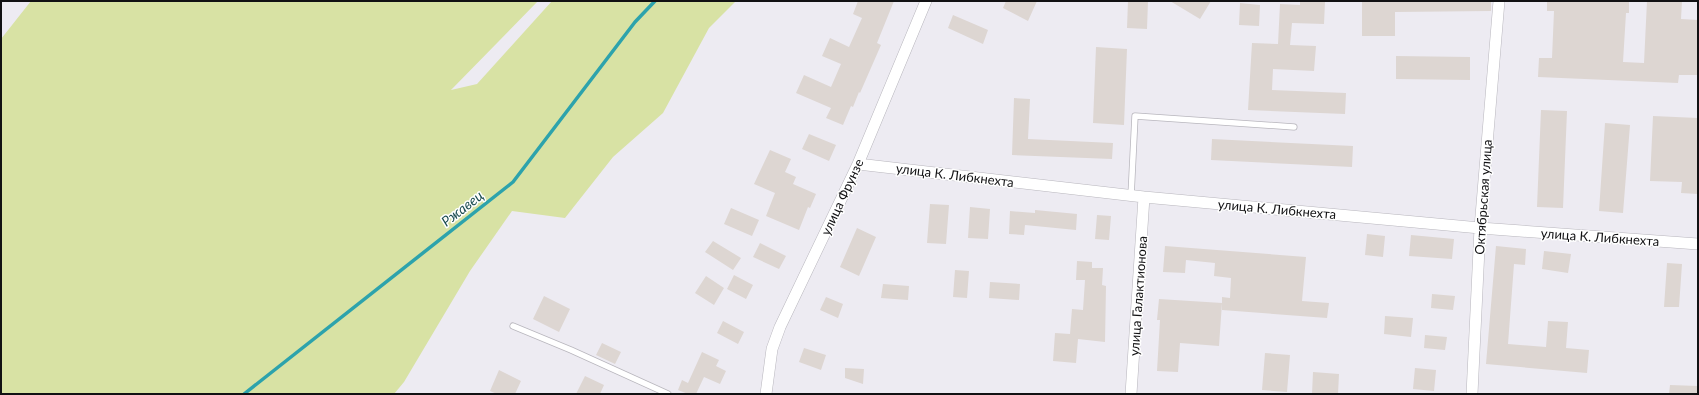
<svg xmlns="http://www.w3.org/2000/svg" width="1699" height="395" viewBox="0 0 1699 395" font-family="Lato,sans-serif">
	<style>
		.green { fill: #d8e2a4 }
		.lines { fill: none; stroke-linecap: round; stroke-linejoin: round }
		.stream { stroke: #2da3ac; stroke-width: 3.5 }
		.building { fill: #ddd6d2 }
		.service-casing { stroke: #b8b6bd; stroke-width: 7 }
		.minor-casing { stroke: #b8b6bd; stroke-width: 12 }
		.service { stroke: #fff; stroke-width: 5.5 }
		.minor { stroke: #fff; stroke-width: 11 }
		.labels { text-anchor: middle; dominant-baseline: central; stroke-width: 3; stroke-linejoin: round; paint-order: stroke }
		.street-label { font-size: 13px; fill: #111113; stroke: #fff }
		.water-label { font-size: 14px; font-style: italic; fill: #1b4c50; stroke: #fff }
	</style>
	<rect width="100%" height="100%" fill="#edebf2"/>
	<path class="green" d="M31 1H538L451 90 477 84 552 1H736L709 28 663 113 613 157 565 218 512 211 470 271 404 382 394 394H1V39Z"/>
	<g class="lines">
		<path class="stream" d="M244 394 513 182 635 22 655 1"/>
	</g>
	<path class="building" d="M858 1H894L877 43 881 45 860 93 859 92 853 107 851 106 843 125 826 118 831 108 796 93 804 75 831 87 841 64 822 56 830 38 849 47 862 18 853 14Z
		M1006 1H1037L1028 21 1003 8Z
		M1128 1H1148L1147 29 1127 28Z
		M1170 1H1211L1200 19Z
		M1300 1 1325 2 1324 24 1292 23 1290 45 1316 46 1314 71 1273 69 1272 90 1346 93 1345 114 1248 110 1252 43 1278 44 1280 4 1300 5Z
		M1362 1H1491V11L1395 12V36H1362Z
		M1547 1H1629V13H1626L1623 62 1644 63 1647 1H1682L1681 19 1698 20V75H1679L1678 83 1538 77 1539 58H1552L1554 11H1547Z
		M1240 3 1260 5 1259 26 1239 25Z
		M953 15 988 30 983 44 948 28Z
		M1096 47 1127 49 1124 125 1093 123Z
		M1396 56 1470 57V80L1396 79Z
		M1014 98 1030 99 1028 139 1113 143 1112 159 1012 155Z
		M1541 110 1567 111 1563 208 1537 207Z
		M1653 116 1698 118V194L1681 193 1682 182 1650 181Z
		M1605 123 1630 125 1623 213 1599 211Z
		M809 134 836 145 829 161 802 149Z
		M1212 139 1353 146 1352 167 1211 160Z
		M770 150 791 159 785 172 796 177 793 184 816 194 810 208 808 207 799 230 766 216 775 193 754 184Z
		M930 204 949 205 946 244 927 243Z
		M970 207 990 209 988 239 968 238Z
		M731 208 759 220 752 236 724 224Z
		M1035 210 1077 214 1076 230 1025 225 1024 235 1009 234 1010 211 1035 213Z
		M1097 215 1111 216 1109 240 1095 239Z
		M857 228 876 237 859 276 840 267Z
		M1367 234 1385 236 1383 257 1365 255Z
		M1411 235 1454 239 1452 259 1409 256Z
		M713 241 741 258 733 270 705 252Z
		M760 243 786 256 779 269 753 257Z
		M1165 246 1306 257 1302 301 1329 303 1327 318 1222 310V297L1230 298 1231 278 1214 276 1215 263 1186 260 1185 273 1163 272Z
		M1496 246 1526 249 1525 265 1514 264 1508 344 1546 347 1548 321 1568 322 1566 348 1589 350 1587 373 1486 364Z
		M1544 251 1571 254 1568 273 1542 269Z
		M1077 261 1092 262V268H1103L1102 285 1106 286 1105 342 1078 339 1076 363 1053 361 1055 333 1070 334 1072 309 1083 310 1085 280H1076Z
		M1667 263 1682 264 1679 307H1664Z
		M955 270 969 271 967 298 953 297Z
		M734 275 753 285 746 299 727 289Z
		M706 276 724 288 714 305 695 293Z
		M990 282 1020 284 1019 300 989 298Z
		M883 284 909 286 908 300 881 298Z
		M1432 294 1455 296 1453 310 1431 308Z
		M544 296 570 309 559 332 533 319Z
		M826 297 843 304 838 318 820 310Z
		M1159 299 1222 303 1219 346 1180 343 1178 372 1157 371 1160 320H1157Z
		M1385 316 1413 318 1411 337 1384 334Z
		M723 321 744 332 738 344 717 333Z
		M1425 335 1447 337 1445 350 1424 348Z
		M602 343 621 352 615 364 596 355Z
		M804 348 826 355 821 370 799 362Z
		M702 352 719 360 716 366 726 371 720 384 704 377 696 394H688L678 390 682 380 688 383Z
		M1265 353 1290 355 1287 392 1262 390Z
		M845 368 864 369 863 384 845 378Z
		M1415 368 1436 370 1434 391 1413 389Z
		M499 370 521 381 515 394H497L490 391Z
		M1313 372 1339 374 1338 394H1312Z
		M585 376 604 385 600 394H576Z
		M1670 385 1698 386V394H1669Z"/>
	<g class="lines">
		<defs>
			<path id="service" d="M1131 196 1135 116 1294 127
				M513 326 571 350 668 394"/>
			<path id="minor" d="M858 164 1144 197 1480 228 1698 244
				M766 394 772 349 780 327 858 164 926 1
				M1131 394 1144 197
				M1472 394 1480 228 1499 1"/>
		</defs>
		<use href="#service" class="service-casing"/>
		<use href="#minor" class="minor-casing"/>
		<use href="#service" class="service"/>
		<use href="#minor" class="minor"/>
	</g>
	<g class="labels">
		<g class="street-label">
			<text transform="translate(955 175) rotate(7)">улица К. Либкнехта</text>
			<text transform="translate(842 197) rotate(-65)">улица Фрунзе</text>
			<text transform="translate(1483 197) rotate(-86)">Октябрьская улица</text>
			<text transform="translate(1277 209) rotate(5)">улица К. Либкнехта</text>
			<text transform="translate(1600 237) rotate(4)">улица К. Либкнехта</text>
			<text transform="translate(1138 296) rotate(-86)">улица Галактионова</text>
		</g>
		<g class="water-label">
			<text transform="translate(462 208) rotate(-38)">Ржавец</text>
		</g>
	</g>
	<rect width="1699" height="395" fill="none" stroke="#111113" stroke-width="4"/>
</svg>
